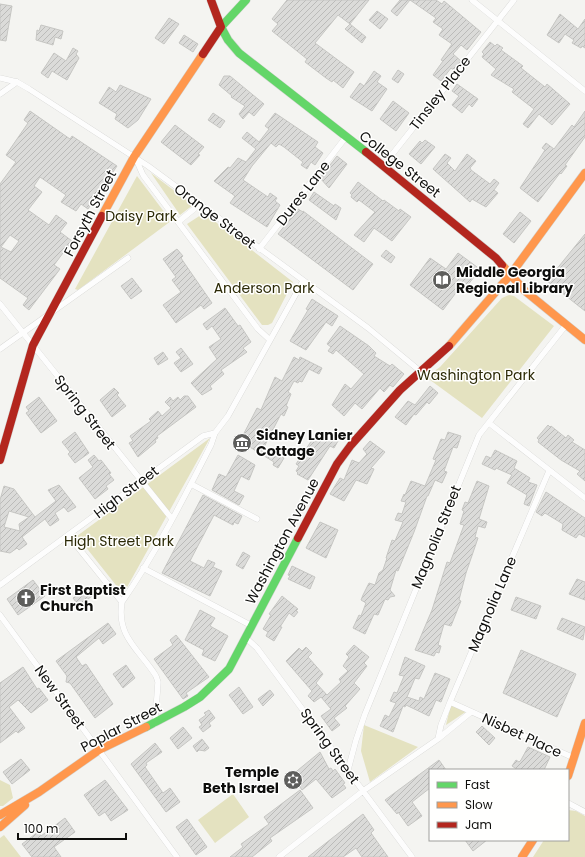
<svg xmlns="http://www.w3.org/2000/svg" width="585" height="857" viewBox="0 0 585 857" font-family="Poppins,sans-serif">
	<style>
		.green { fill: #e4e2c0 }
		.building { fill: url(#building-hatch); stroke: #c6c6c3; fill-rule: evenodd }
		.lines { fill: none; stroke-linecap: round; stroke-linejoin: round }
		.street-casing { stroke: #d1d1cf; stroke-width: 6 }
		.fast-casing { stroke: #d1d1cf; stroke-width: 9 }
		.slow-casing { stroke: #d1d1cf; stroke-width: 9 }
		.jam-casing { stroke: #d1d1cf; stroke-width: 9 }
		.street { stroke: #fdfdfd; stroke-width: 5.5 }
		.fast { stroke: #63d668; stroke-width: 8 }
		.slow { stroke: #ff974d; stroke-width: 8 }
		.jam { stroke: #b3261e; stroke-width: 8 }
		.labels { text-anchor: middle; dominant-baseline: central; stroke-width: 3; stroke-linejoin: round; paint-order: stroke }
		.street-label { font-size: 14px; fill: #0e0e0c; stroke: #fffffe }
		.park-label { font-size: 14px; fill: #2c2a06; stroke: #fffffe }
		.poi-label { font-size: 14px; font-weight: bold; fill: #0e0e0c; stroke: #fffffe; text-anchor: start }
	</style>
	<defs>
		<pattern id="building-hatch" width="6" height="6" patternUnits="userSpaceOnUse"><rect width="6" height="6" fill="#dbdbd9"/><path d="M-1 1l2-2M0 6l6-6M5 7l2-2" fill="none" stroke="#bbbbb9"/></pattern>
	</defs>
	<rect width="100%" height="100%" fill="#f4f4f1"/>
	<path class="green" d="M151 173 193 205 180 215Z
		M137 176 171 221 78 290 75 289Z
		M204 213 293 282 272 323 268 325H262L187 224Z
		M509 295 514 296 554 326 482 418 426 377 440 367 502 298Z
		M210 438 126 589H119L77 536Z
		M451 704 467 711 446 725Z
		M364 725 418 747 370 782 361 751Z
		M0 780 10 785 13 798 3 806H0Z
		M233 794 249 817 215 843 198 820Z
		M568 810 576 811 585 816V857H533L544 840H568Z
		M4 835 21 857H0V838Z"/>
	<path class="building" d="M287 0H369L350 24 366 37 362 43 345 29 350 24 338 15 315 43 354 72 343 88 333 80 332 82 326 78 305 62 307 59 272 31 278 24 272 19Z
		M400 0H410L397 16 391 11Z
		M410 0H436L442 4 444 1 481 32 467 50 461 45 453 54 461 61 454 70 451 68 441 81 433 75 443 61 441 60 452 44 439 35 443 29 433 22 436 18Z
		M0 4 12 6 6 41 0 40Z
		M377 11 388 19 380 29 369 20Z
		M560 14 578 29 585 19V48L582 46 581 48 572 43 574 40 565 34 559 43 547 35Z
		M169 18 179 24 164 44 155 38Z
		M41 25 63 31 61 39 55 37 53 45 36 40 37 30 39 31Z
		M184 35 198 44 193 52 179 43Z
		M490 42 495 46 497 44 503 48 501 50 523 66 521 68 545 87 547 84 570 104 552 125 539 114 528 128 523 124 534 109 512 92 514 89 491 75 496 69 482 57 484 54 482 52Z
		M73 48 78 51 76 54 79 58 67 80 52 71 48 78 41 73 54 53 66 61Z
		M398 70 404 74 398 83 392 79Z
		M374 71 381 76 377 82 387 89 372 111 350 97 360 83 364 86Z
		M224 76H230L264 104 254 116 249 112 243 119 239 114 245 106 231 97 232 96 219 85Z
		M457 84 478 99 472 107 469 104 462 113 452 105 459 96 452 91Z
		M120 85 151 99 138 120 128 128 115 119 117 114 99 103 109 87 116 92Z
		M393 101 409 113 396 131 380 119Z
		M30 111 70 139 72 136 117 166 88 209 81 204 76 211 61 202 66 195 40 177 34 186 42 192 28 210 49 225 56 215 67 223 60 232 72 241 54 265 60 269 29 310 23 305 28 298 0 278V184L16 162 6 155 28 123 24 120ZM10 235 19 241 11 252 1 247Z
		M585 111V137L565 165 567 166 561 174 560 173 538 202 520 188 545 150 542 148 546 143 554 149 572 125 574 127Z
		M213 113 225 121 220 128 208 120Z
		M275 113 318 142 315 147 323 153 315 165 311 162 307 169 301 165 303 162 284 147 279 144 276 147 271 143 252 166 243 180 268 197 270 193 277 198 275 201 280 205 267 227 230 203 235 196 214 181 228 167 230 168 238 158 246 162 256 149 242 138 247 132 259 142 269 129 265 126Z
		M175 125 204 147 198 154 200 155 191 165 161 142Z
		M425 140 435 147 421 164 409 154 420 141 422 143Z
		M445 154 451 158 447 163 455 171 467 154 476 161 470 168 471 170 490 184 494 179 499 183 494 190 498 193 486 207 472 199 470 202 433 169Z
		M337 156 347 164 329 188 320 178Z
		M358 182 383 201 384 200 399 211 400 209 411 217 392 241 374 228 364 242 354 235 375 212 359 200 357 202 351 197 352 195 350 193Z
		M314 192 334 206 335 204 341 208 336 220 309 200Z
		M298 209 303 212V211L373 264 353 290 278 234Z
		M520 212 531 221 514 243 503 234Z
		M585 234V311L547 281Z
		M177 249 183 256 181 258 185 264 212 303 204 309 201 305 176 323 163 305 181 292 172 280 176 277 163 259Z
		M386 250 395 257 391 263 381 256Z
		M458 253 477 267 472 275 474 277 467 286 465 284 460 291 458 290 443 310 410 285 430 258 446 269Z
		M132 278 142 291 131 299 121 286Z
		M312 299 338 316 332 326 326 322 306 350 290 341 308 310 306 309Z
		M225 308 238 326 240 325 251 342 243 348 247 352 221 370 224 374 210 386 212 389 202 395 191 383 217 359 209 347 221 339 212 326 207 330 203 324Z
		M340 326 369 346 376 353 374 356 390 366 392 364 404 374 393 387 390 385 384 392 380 388 362 409 355 403 344 416 332 405 345 384 351 389 364 374 336 350 333 354 328 351 331 347 327 344Z
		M181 348 193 364 181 372 174 363 181 358 176 352Z
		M163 352 168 359 158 365 154 358Z
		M294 357 299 360 300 357 322 368 319 374 309 369 302 382 299 381 298 383 294 381 288 392 291 394 286 406 288 407 284 416 281 414 263 449 276 457 278 454 284 458 278 468 273 465 274 462 240 441 257 408 261 410 275 377 282 381Z
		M430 386 438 393 429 404 427 402 416 415 414 414 406 425 395 417 408 401 415 405Z
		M114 388 119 393 117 395 126 406 112 417 100 400Z
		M184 396H188L196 407 157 436 158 438 155 440 156 442 138 457 129 443 133 441 130 436 151 421 149 419 158 411 162 416 171 408 165 402 170 397 173 401 178 397 180 400Z
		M39 397 57 421 41 433 26 413 29 411 26 407Z
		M548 425 550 427 551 426 566 438 568 435 574 440 572 442 585 450V481L577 474 580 471 561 460 538 442 539 440 537 438Z
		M75 432 89 453 75 463 68 454 70 452 62 442Z
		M321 432 338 441 334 448 330 446 308 480 297 474 298 473 296 471 299 466 296 464 312 440 315 442Z
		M448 432 461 436 457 448 453 447 444 471 447 472 442 483 435 480 428 496H427L414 532 398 571 396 570 390 590 395 596 390 597 388 600 385 599 378 615 374 614 365 634 353 628 359 615 361 616 366 603 361 600 363 595 369 583 375 585 379 573 383 570 387 558H386L392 540 395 541 403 522 395 520 398 513 402 514 406 502 401 501 404 494 405 495 411 481 425 486 436 460 433 459 441 439 445 440Z
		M370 441 385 452 371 468 374 469 367 484 356 480 344 501 330 494 340 478 344 480 352 460 359 463 367 454 363 449Z
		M495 450 517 461 514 468 530 478 528 482 537 485 529 506 524 504 527 495 507 483 512 475 496 468 495 470 482 464 486 456 491 458Z
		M94 455 99 461 101 460 111 473 109 474 114 480 106 486 108 489 95 499 79 478 93 467 88 460Z
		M238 455 255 465 249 480 241 476 234 491 244 496 239 505 212 490 219 474 226 477Z
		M477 481 489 486 479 519 487 522 485 528 478 526 475 537 478 538 466 573 459 600 461 601 451 626 444 624 438 645 441 646 439 653 436 652 434 656 415 650 432 610 447 562 450 563 464 525 460 524 464 511 462 510 465 502 468 503Z
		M59 485 76 507 68 512 64 507 55 513 59 520 50 526 45 519 22 537 27 544 19 550 17 548 10 553 0 551V500L4 486 14 489 35 517 56 501 48 490ZM9 511 29 517 19 524 20 531 4 527Z
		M546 492 585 518V537L579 534 576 538 562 530 563 524 545 513 542 516 536 512Z
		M203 495 242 516 238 524 234 522 233 525 214 515 190 561 204 568 208 560 215 563 213 567 222 571 210 596 162 573Z
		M320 522 338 530 326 558 306 548Z
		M243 552 250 556 243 569 236 565Z
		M292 566 315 577 310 589 288 579 290 576 288 575Z
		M577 579 585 582V600L569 594Z
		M33 580 45 596 18 615 7 599Z
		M86 588 92 596 79 606 73 598Z
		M282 596 298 609 296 611 298 612 294 617 289 613 280 627H282L274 641 266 636 268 632 263 629 271 615 269 614Z
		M516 597 541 606 536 619 511 610Z
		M200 610 215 618 210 626 228 636 215 661 202 655 204 650 185 640Z
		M562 618 585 627 583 640 557 629Z
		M108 623 116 634 103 644 99 638 76 657 82 666 86 664 113 704 95 718 70 683 66 682 67 676 56 661Z
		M176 635 209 677 186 693 188 696 183 699 154 659 173 645 170 640Z
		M354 645 369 657 364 663 367 666 354 683 360 689 345 706 347 708 334 718 340 725 332 731 321 716 331 709 321 697 314 702 308 696 312 691 286 661 299 648 302 651 306 647 312 653 308 657 323 674 316 683 327 695 341 682 339 679 348 671 343 666 349 657 346 654Z
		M521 650 576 674 557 717 503 693Z
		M405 657 425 666 419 679 415 678 407 697 419 701 420 697 424 699 435 673 450 679 441 702 436 700 429 716 406 705 405 707 403 706 393 732 380 726 385 715 389 717 396 703 390 701 394 692 397 693 404 676 399 675Z
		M126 665 135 678 123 688 113 674Z
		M23 667 37 689 39 688 48 700 31 713 18 700 9 707 25 728 18 733 16 731 0 743V683Z
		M239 687 253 707 243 714 229 695Z
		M270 690 274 695 263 706 258 699Z
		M209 710 215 718 209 723 211 726 203 732 199 727 202 725 199 720 206 715 204 713Z
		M482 726 495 738 489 745 476 732Z
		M183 727 192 738 178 749 170 738Z
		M202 739 209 748 205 751 199 750 197 752 193 746Z
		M155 743 162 752 146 763 147 765 145 767 163 793 170 788 180 802 166 812 131 764Z
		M528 747 550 757 544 770H518L512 766 516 760 519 762 521 760Z
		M320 752 329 769 331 768 333 771 335 769 345 783 343 784 346 788 332 798 316 779 302 790 292 775Z
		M21 759 30 770 12 784 3 772Z
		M439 760 446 770H430V788L412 802 422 816 408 826 398 812 397 814 385 800Z
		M105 780 128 810 111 821 105 812 99 816 84 795Z
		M300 790 313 808 270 838 272 841 252 857H230L243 847 241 844 269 824 264 817Z
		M363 814 374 830 371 833 388 857H362L356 848 343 857H308Z
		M65 818 75 832 54 847 61 857H32L22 844 38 832 41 836Z
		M187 819 207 847 196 855 176 827Z
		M465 840H487L473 851Z"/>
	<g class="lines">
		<defs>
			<path id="street" d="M472 0 585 91
				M0 78 17 82 29 89 148 166 368 328 420 371
				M0 94 17 82
				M135 157 143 175 258 329 270 340
				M383 166 514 0
				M178 222 199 205
				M259 249 346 137
				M0 304 172 519
				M0 349 128 258
				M489 423 585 498
				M191 484 257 519
				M68 535 122 602C116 637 140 650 156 676L158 682 155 724
				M143 568 252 626
				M0 585 203 436 215 433
				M122 602C156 553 184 498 211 445L215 433 228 416 303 281
				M0 615 177 857
				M246 638 257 648 412 857
				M450 702 574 758
				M438 739 441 725 450 702 549 471
				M348 770 356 740 365 714 479 435 566 325
				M568 803 585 812
				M279 857 363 791 438 739 471 712"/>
			<path id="fast" d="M246 0 221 27 228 40 239 53 366 152
				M146 727 184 707 200 697 229 669 298 538"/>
			<path id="slow" d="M102 216 134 157 203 54
				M502 265 525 291 585 340
				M449 346 511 274 585 173
				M568 776 585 723
				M0 815 39 792 99 750 146 727
				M0 827 25 805
				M522 857 533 840"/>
			<path id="jam" d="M203 54 221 27 211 0
				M366 152 496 258 502 265
				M0 460 33 345 102 216
				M298 538 337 464 351 445 400 390 449 346"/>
		</defs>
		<use href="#street" class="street-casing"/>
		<use href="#fast" class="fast-casing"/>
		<use href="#slow" class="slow-casing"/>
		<use href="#jam" class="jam-casing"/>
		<use href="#street" class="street"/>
		<use href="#fast" class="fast"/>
		<use href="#slow" class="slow"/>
		<use href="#jam" class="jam"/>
	</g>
	<defs>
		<symbol id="library-disc" viewBox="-11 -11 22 22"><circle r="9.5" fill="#5e5e5c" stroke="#fffffe"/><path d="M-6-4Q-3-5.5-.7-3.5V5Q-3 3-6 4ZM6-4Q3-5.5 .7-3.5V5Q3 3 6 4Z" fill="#fff"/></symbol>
		<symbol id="museum-disc" viewBox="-11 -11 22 22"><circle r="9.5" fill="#5e5e5c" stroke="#fffffe"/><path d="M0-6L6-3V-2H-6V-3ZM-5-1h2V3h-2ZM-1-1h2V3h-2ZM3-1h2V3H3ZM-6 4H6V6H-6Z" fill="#fff"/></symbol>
		<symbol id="church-disc" viewBox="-11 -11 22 22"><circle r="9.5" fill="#5e5e5c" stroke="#fffffe"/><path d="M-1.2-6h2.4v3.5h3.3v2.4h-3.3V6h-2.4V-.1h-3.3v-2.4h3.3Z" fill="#fff"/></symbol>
		<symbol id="synagogue-disc" viewBox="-11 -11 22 22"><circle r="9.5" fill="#5e5e5c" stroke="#fffffe"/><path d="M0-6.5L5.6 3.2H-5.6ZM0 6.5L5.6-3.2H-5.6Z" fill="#fff"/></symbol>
	</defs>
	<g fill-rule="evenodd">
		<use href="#library-disc" x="431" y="269" width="22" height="22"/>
		<use href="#museum-disc" x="231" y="432" width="22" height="22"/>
		<use href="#church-disc" x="15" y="587" width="22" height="22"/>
		<use href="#synagogue-disc" x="282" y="769" width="22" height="22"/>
	</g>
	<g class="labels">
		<g class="street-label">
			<text transform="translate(440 93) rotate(-52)">Tinsley Place</text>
			<text transform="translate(400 164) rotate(38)">College Street</text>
			<text transform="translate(303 193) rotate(-52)">Dures Lane</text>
			<text transform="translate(90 213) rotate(-62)">Forsyth Street</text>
			<text transform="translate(215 216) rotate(37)">Orange Street</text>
			<text transform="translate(85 412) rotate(52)">Spring Street</text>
			<text transform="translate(126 492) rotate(-37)">High Street</text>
			<text transform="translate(436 537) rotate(-68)">Magnolia Street</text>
			<text transform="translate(282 541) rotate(-62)">Washington Avenue</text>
			<text transform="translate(492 604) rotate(-67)">Magnolia Lane</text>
			<text transform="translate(60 697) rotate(54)">New Street</text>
			<text transform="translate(121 727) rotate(-28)">Poplar Street</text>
			<text transform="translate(522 735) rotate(25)">Nisbet Place</text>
			<text transform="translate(330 746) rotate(54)">Spring Street</text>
		</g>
		<g class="park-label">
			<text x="141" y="216">Daisy Park</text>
			<text x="264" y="288">Anderson Park</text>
			<text x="476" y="375">Washington Park</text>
			<text x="119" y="541">High Street Park</text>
		</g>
		<g class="poi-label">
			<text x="456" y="272">Middle Georgia<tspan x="456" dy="16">Regional Library</tspan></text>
			<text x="256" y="435">Sidney Lanier<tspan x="256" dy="16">Cottage</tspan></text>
			<text x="40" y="590">First Baptist<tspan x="40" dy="16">Church</tspan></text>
			<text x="279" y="772" text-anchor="end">Temple<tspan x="279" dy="16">Beth Israel</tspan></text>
		</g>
	</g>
	<rect x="429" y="769" width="140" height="72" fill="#fffffe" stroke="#9f9f9d"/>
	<rect x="437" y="782" width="20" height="6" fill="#63d668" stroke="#9f9f9d"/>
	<text x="465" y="789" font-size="12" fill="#0e0e0c">Fast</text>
	<rect x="437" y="802" width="20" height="6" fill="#ff974d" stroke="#9f9f9d"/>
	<text x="465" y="809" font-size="12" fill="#0e0e0c">Slow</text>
	<rect x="437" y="822" width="20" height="6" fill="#b3261e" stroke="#9f9f9d"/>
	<text x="465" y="829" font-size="12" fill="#0e0e0c">Jam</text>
	<path d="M18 833v6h108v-6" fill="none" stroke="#0e0e0c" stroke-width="2"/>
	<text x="24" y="833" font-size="12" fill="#0e0e0c" stroke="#fffffe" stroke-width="3" paint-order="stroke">100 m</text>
</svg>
